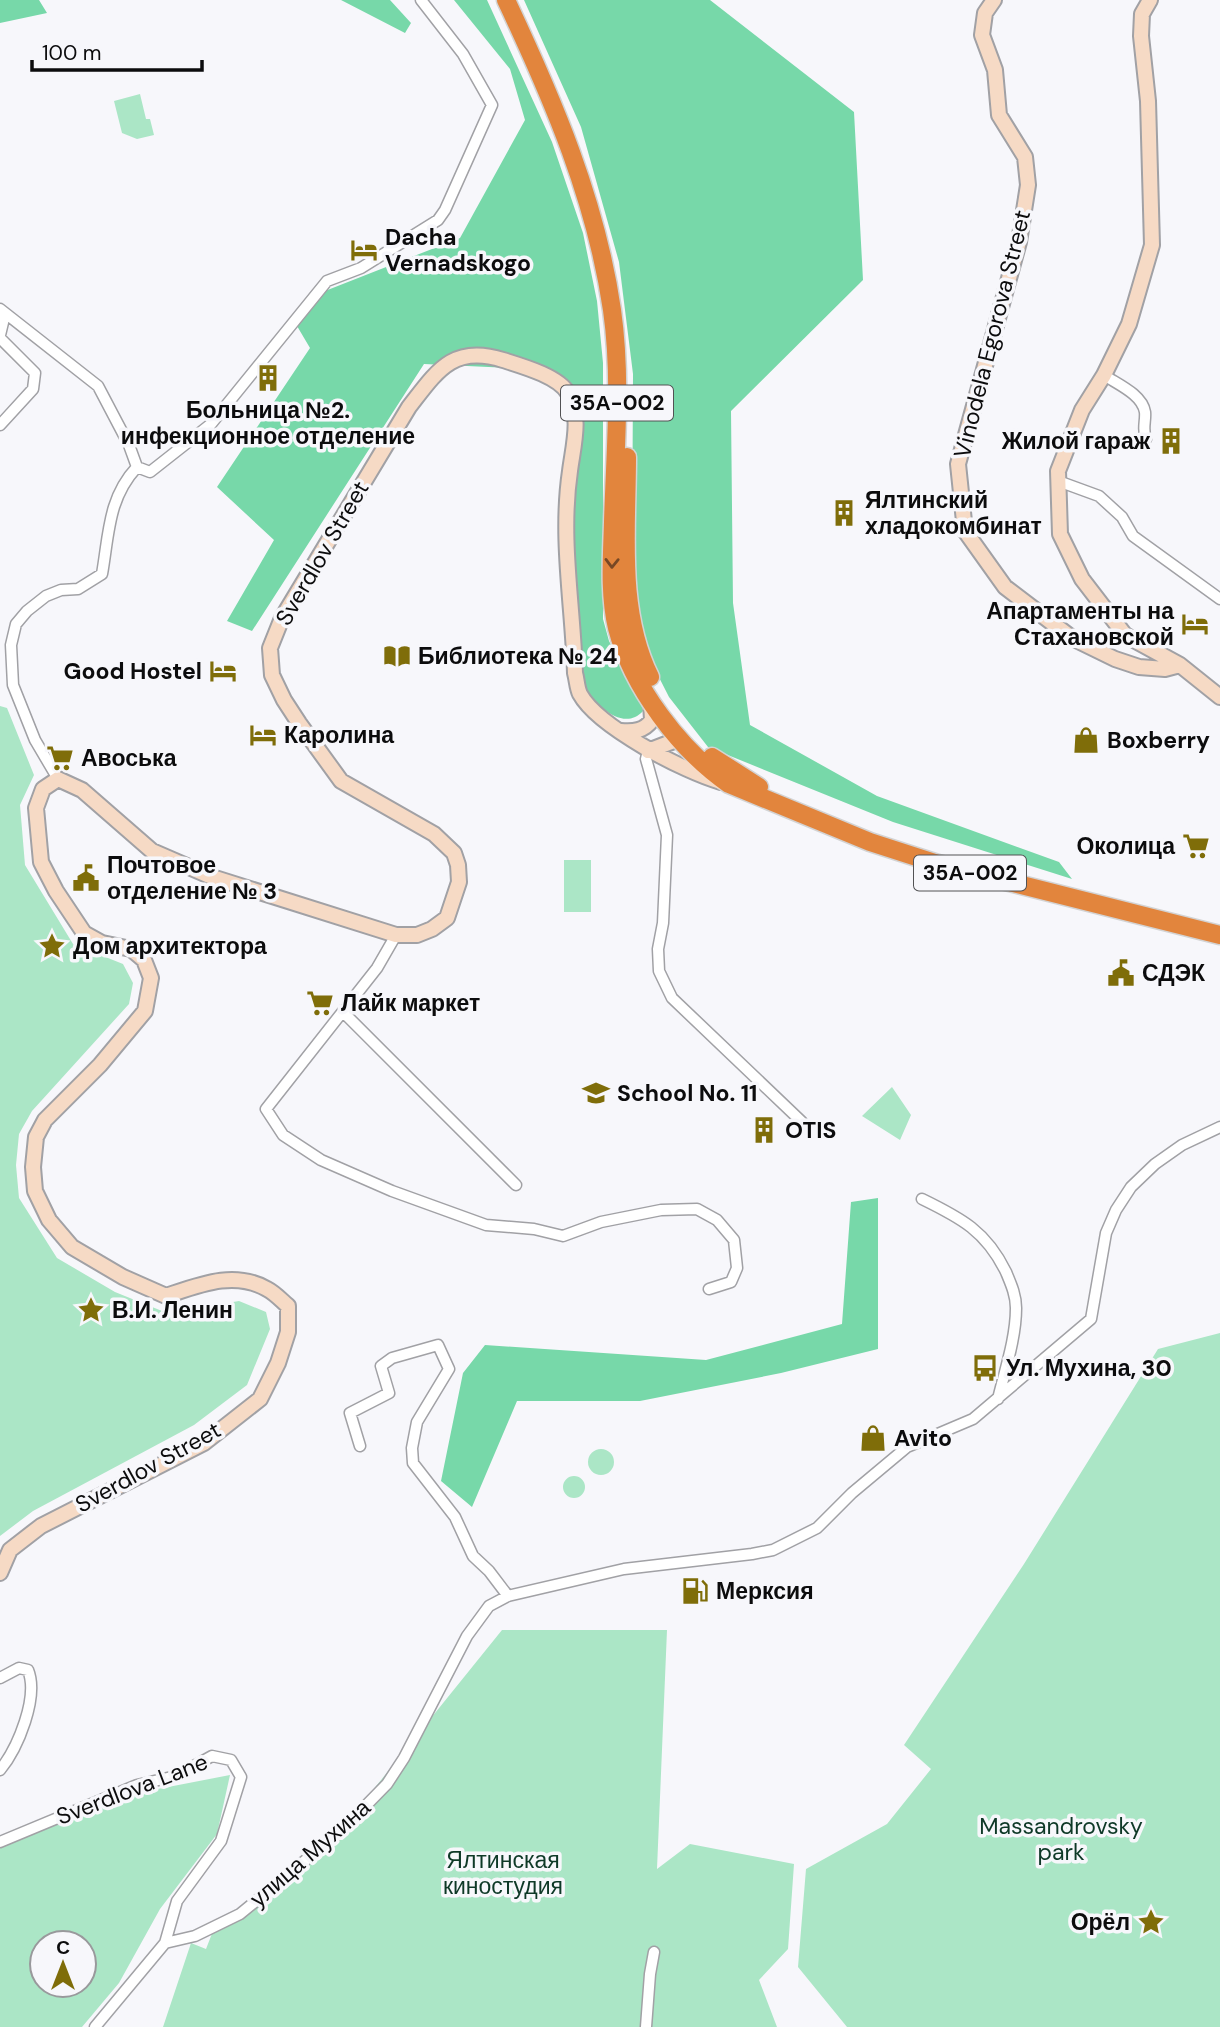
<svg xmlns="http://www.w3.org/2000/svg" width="1220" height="2027" viewBox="0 0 1220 2027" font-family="'DM Sans',sans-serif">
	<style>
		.green { fill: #abe6c6; fill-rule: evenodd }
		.forest { fill: #77d8a9 }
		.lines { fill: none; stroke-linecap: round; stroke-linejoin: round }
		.street-casing { stroke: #a1a1a5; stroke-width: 13 }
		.secondary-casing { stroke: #a1a1a5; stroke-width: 18 }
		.highway-casing { stroke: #d3d3d3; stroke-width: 21 }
		.street { stroke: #fff; stroke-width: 10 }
		.secondary { stroke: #f6dac5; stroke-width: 14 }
		.highway { stroke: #e2853d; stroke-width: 18 }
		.oneway { stroke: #774825 }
		.labels { text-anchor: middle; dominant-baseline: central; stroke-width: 7; stroke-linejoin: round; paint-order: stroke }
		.shield { fill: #f7f7fb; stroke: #525254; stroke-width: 2 }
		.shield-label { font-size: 21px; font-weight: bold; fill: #0c0c0d }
		.poi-label { font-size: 23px; font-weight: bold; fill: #0c0c0d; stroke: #f7f7fb; text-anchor: start }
		.street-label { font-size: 23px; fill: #0c0c0d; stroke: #f7f7fb }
		.park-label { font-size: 23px; fill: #0e3927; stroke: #f7f7fb }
	</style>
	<rect width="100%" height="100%" fill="#f7f7fb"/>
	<path class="green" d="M140 94 146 119H150L154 135 137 139 122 133 114 101Z
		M0 706 7 708 34 775 20 805 25 865 73 944 123 964 133 983 129 1004 32 1111 19 1134 16 1165 19 1198 57 1258 115 1292 167 1313 239 1301 266 1312 270 1329 247 1385 194 1425 33 1511 0 1536Z
		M564 860H591V912H564Z
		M892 1087 911 1115 900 1140 862 1116Z
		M1220 1333V2027H847L798 1967 806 1869 887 1824 931 1769 904 1745 1024 1564 1158 1349Z
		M588 1462a13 13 0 1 1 26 0a13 13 0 1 1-26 0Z
		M563 1487a11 11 0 1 1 22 0a11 11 0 1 1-22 0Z
		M502 1630H667L657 1869 690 1844 794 1864 788 1949 759 1980 777 2027H163L191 1943 206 1949 213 1931 331 1842Z
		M230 1775 217 1834 160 1909 119 1983 82 2027H0V1848L132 1794ZM42 1943H84V1985H42Z"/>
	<path class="forest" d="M0 0H39L47 13 0 23Z
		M341 0H390L411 23 405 33Z
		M454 0H487L552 142 583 233 597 301 603 363V619L609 641 641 703 643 711C624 732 597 706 585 689L576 601 571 505 575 396 567 379 553 370 424 364 252 631 227 621 274 540 217 487 310 348 297 326 325 291 460 238 525 120 510 69Z
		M524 0H710L854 112 863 280 731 411 733 603 750 725 877 796 1059 862 1072 879 893 822 708 747 669 697 642 644 632 574 633 374 619 262 581 127Z
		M878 1198V1349L781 1373 640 1401H517L472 1507 441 1481 463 1373 485 1345 706 1360 842 1324 851 1202Z"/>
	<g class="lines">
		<defs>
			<path id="street" d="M0 309 98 386 129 445 137 467C108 498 109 534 102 574L78 589 61 590 46 596 27 611 16 624 11 645 13 685 35 740 58 779
				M0 335 5 314
				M0 338 35 373 33 389 0 425
				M1104 375C1117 384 1142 394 1145 412 1146 421 1142 429 1146 439
				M137 467 150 472 211 424 327 281 361 268 438 220 445 210 492 105 463 54 421 0
				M1058 481 1099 496 1122 517 1133 536 1220 599
				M648 751 646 759 648 766 667 835 663 923 658 949 659 971 672 998 802 1122
				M396 935 377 968 266 1109 283 1135 321 1160 392 1191 486 1225 534 1229 563 1236 601 1222 661 1210 697 1209 717 1220 734 1240 737 1268 731 1282 709 1289
				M343 1012 516 1185
				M922 1199C961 1218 986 1231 1006 1272 1011 1284 1016 1295 1016 1308 1016 1338 1005 1370 998 1399
				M360 1446 350 1413 389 1393 381 1366 392 1358 438 1345 449 1369 417 1422 412 1448 413 1463 455 1517 473 1556 489 1571 508 1596
				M0 1678 19 1668 28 1670C39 1697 18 1748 0 1770
				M0 1842 137 1785 176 1776 212 1756 231 1760 241 1777 221 1841 177 1901 165 1943
				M95 2027 165 1943 195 1936 240 1914 341 1831 387 1784 404 1758 467 1636 489 1606 508 1596 624 1569 752 1554 773 1550 817 1528 852 1493 907 1447 973 1419 1091 1319 1106 1233 1116 1210 1131 1187 1155 1164 1182 1145 1220 1127
				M646 2027 650 1974 654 1952"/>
			<path id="secondary" d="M994 0 985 13 982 35 995 70 999 115 1025 157 1028 185 1019 242 958 464 965 531 1005 587 1072 638 1115 659 1139 667 1165 669 1180 665
				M1150 0 1142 14 1141 36 1148 101 1152 245 1129 324 1104 375 1082 410 1058 471 1060 534 1082 579 1125 635 1180 665 1220 697
				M621 731C634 732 644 731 652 720L651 702
				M648 751 679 739
				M0 1573 10 1550 41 1526 204 1443 260 1399 278 1363 288 1332V1306C282 1301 275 1293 267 1289 234 1270 199 1285 166 1296L123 1277 72 1247 49 1220 35 1191 33 1167 36 1137 45 1120 100 1065 145 1011 151 978 144 960 131 949 102 943 84 933 56 891 41 862 36 808 43 789 58 779 82 790 152 851 212 877 396 935H417L432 929 447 918 459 882 458 865 454 853 434 834 341 781 299 723 284 700 272 675 270 648 282 618 409 407C437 371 453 344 503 360 522 366 558 376 568 393 582 416 573 447 570 471 560 538 573 606 575 673 577 680 577 688 580 694 598 727 685 772 721 782"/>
			<path id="highway" d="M506 0C553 100 596 200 612 310 622 380 615 452 613 522 612 557 609 594 617 628 632 687 680 750 729 784L870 842 938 864 1220 935
				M627 457C627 530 617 610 650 677
				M712 757 759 787"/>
		</defs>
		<use href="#street" class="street-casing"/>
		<use href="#secondary" class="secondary-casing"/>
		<use href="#highway" class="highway-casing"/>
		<use href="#street" class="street"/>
		<use href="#secondary" class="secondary"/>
		<use href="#highway" class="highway"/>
	</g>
	<defs><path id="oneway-chevron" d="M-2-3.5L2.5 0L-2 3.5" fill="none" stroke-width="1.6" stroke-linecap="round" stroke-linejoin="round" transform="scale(1.75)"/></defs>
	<use class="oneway" href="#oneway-chevron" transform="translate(612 563) rotate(91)"/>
	<defs>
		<symbol id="hotel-bare" viewBox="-9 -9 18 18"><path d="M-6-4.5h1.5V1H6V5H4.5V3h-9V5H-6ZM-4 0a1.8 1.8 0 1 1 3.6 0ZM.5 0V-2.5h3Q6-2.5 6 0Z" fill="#7f6d09" stroke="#f7f7fb" stroke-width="2.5" paint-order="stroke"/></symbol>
		<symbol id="building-bare" viewBox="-9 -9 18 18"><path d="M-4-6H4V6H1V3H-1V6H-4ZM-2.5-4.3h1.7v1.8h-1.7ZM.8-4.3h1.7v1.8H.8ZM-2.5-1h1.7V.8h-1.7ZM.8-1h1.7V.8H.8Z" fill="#7f6d09" stroke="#f7f7fb" stroke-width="2.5" paint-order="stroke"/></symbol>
		<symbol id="library-bare" viewBox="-9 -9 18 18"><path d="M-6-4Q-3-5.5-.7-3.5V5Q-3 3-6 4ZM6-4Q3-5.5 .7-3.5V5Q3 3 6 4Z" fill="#7f6d09" stroke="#f7f7fb" stroke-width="2.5" paint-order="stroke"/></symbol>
		<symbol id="shop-bare" viewBox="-9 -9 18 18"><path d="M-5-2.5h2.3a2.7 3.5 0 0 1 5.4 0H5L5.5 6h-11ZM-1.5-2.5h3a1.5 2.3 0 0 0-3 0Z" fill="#7f6d09" stroke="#f7f7fb" stroke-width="2.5" paint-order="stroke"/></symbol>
		<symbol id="supermarket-bare" viewBox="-9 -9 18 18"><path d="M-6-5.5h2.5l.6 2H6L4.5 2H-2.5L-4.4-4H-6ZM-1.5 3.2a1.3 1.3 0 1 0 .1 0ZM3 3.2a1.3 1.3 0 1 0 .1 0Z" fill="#7f6d09" stroke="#f7f7fb" stroke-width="2.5" paint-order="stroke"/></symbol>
		<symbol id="civic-bare" viewBox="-9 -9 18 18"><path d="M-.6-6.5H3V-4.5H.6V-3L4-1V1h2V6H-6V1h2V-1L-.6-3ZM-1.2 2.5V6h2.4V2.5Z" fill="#7f6d09" stroke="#f7f7fb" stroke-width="2.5" paint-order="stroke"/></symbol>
		<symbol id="sight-bare" viewBox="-9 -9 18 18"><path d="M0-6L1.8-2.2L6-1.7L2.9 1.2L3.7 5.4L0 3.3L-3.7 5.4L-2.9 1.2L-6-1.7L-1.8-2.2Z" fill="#7f6d09" stroke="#f7f7fb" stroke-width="2.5" paint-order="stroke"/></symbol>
		<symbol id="school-bare" viewBox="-9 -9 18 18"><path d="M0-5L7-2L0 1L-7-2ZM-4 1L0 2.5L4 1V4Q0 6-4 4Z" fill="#7f6d09" stroke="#f7f7fb" stroke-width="2.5" paint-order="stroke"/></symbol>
		<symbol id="bus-bare" viewBox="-9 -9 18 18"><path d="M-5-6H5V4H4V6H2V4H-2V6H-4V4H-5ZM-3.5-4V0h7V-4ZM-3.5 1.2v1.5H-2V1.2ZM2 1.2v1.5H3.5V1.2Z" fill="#7f6d09" stroke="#f7f7fb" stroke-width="2.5" paint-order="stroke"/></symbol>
		<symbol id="fuel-bare" viewBox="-9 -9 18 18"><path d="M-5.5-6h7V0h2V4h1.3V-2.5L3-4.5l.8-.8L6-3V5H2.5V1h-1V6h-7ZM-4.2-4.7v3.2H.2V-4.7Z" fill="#7f6d09" stroke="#f7f7fb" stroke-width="2.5" paint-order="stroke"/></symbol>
	</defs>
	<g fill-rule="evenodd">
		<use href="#hotel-bare" x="345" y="231" width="38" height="38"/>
		<use href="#building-bare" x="249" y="359" width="38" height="38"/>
		<use href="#building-bare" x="1152" y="422" width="38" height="38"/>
		<use href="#building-bare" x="825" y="494" width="38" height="38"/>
		<use href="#hotel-bare" x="1176" y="605" width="38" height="38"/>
		<use href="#library-bare" x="378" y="637" width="38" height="38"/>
		<use href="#hotel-bare" x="204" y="652" width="38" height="38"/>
		<use href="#hotel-bare" x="244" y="716" width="38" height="38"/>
		<use href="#shop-bare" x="1067" y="721" width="38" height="38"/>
		<use href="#supermarket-bare" x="41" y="739" width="38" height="38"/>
		<use href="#supermarket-bare" x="1177" y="827" width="38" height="38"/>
		<use href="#civic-bare" x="67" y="859" width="38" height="38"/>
		<use href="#sight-bare" x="33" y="927" width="38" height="38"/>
		<use href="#civic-bare" x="1102" y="954" width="38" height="38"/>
		<use href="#supermarket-bare" x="301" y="984" width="38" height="38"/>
		<use href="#school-bare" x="577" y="1074" width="38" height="38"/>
		<use href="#building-bare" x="745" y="1111" width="38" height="38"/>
		<use href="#sight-bare" x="72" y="1291" width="38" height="38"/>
		<use href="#bus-bare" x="966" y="1349" width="38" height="38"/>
		<use href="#shop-bare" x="854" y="1419" width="38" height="38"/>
		<use href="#fuel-bare" x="676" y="1572" width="38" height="38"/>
		<use href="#sight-bare" x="1132" y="1903" width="38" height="38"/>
	</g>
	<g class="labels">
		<g class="shield">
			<rect x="561" y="385.5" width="112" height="35" rx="5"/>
			<rect x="914" y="855.5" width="112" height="35" rx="5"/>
		</g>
		<g class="shield-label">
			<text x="617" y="403">35А-002</text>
			<text x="970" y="873">35А-002</text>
		</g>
		<g class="poi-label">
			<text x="385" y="237">Dacha<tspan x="385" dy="26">Vernadskogo</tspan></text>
			<text x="268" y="410" text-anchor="middle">Больница №2.<tspan x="268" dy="26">инфекционное отделение</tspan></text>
			<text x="1150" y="441" text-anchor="end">Жилой гараж</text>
			<text x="865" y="500">Ялтинский<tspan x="865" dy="26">хладокомбинат</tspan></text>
			<text x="1174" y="611" text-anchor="end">Апартаменты на<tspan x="1174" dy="26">Стахановской</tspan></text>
			<text x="418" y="656">Библиотека № 24</text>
			<text x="202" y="671" text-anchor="end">Good Hostel</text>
			<text x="284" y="735">Каролина</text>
			<text x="1107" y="740">Boxberry</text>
			<text x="81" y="758">Авоська</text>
			<text x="1175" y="846" text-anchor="end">Околица</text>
			<text x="107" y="865">Почтовое<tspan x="107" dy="26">отделение № 3</tspan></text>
			<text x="73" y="946">Дом архитектора</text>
			<text x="1142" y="973">СДЭК</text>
			<text x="341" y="1003">Лайк маркет</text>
			<text x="617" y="1093">School No. 11</text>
			<text x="785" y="1130">OTIS</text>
			<text x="112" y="1310">В.И. Ленин</text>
			<text x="1006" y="1368">Ул. Мухина, 30</text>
			<text x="894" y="1438">Avito</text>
			<text x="716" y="1591">Мерксия</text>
			<text x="1130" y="1922" text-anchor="end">Орёл</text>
		</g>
		<g class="street-label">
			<text transform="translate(992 334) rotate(-76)">Vinodela Egorova Street</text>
			<text transform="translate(322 553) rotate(-60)">Sverdlov Street</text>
			<text transform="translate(148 1467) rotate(-29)">Sverdlov Street</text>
			<text transform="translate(132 1789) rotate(-21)">Sverdlova Lane</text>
			<text transform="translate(310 1853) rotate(-41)">улица Мухина</text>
		</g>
		<g class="park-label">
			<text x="1061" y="1826">Massandrovsky<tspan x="1061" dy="26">park</tspan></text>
			<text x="503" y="1860">Ялтинская<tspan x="503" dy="26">киностудия</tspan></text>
		</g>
	</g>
	<g transform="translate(63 1964)"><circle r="33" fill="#f7f7fb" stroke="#99999c" stroke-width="2"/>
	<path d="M0-5L12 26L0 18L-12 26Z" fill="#7f6d09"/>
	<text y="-10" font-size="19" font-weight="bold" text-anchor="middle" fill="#0c0c0d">С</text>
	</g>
	<path d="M32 60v10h170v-10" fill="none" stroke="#0c0c0d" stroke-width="3.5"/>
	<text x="42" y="60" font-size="21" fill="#0c0c0d" stroke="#f7f7fb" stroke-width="5" paint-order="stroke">100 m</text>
</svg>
